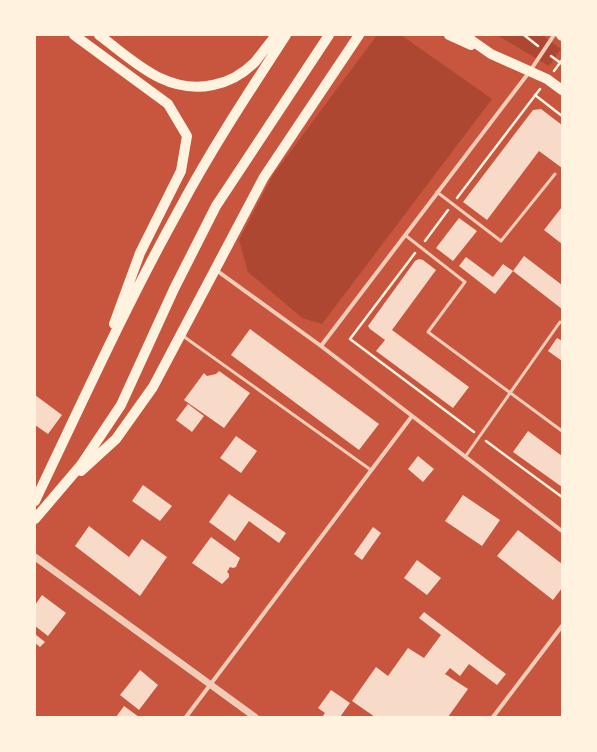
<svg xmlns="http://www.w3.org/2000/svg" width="597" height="752" viewBox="0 0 597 752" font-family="Overpass,sans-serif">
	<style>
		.green { fill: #ae4732 }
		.building { fill: #f7dbc8 }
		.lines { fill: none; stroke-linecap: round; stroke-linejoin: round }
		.path { stroke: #fff3e0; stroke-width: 2.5 }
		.service { stroke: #f1ccb7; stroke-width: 3 }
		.minor { stroke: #f1ccb7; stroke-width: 4 }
		.tertiary { stroke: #f1ccb7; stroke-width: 7 }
		.primary { stroke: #fff3e0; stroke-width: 10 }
	</style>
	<rect width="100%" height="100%" fill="#c8553d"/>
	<path class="green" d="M377 35H401L492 99 322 324 302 318 248 272 239 240 273 175Z
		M497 35H542L561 49 549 66Z"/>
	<path class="building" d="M541 109 562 125V168L539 151 487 220 463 202 533 110Z
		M562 207V244L544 230Z
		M459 218 477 231 453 261 436 248Z
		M524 256 562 285V309L513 271Z
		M466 257 493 277 503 264 513 271 495 294 459 266Z
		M419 259 423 260 436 270 392 330 469 387 453 408 376 351 385 340 370 329 368 326 415 261Z
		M250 329 379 424 359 450 231 355Z
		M557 338 562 341V361L548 351Z
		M219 371 250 393 224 428 184 400 204 373 207 376 216 374Z
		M35 395 62 415 48 434 35 425Z
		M188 404 204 416 192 432 176 420Z
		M528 431 562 456V487L513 452Z
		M236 436 257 451 241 473 220 458Z
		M418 456 434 469 423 482 408 469Z
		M143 485 172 506 160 521 132 501Z
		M229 494 286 533 279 543 249 521 235 541 209 522Z
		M463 495 500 520 482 546 445 521Z
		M89 526 129 557 142 539 167 557 140 596 75 546Z
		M373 527 381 533 362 560 354 554Z
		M518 530 562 564V588L553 600 497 556Z
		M211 537 240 558 236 567 233 568 230 567 227 572 229 574V577L222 584 192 563Z
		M417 560 441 578 427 595 404 578Z
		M42 595 66 613 48 636 35 626V605Z
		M424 612 506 674 497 685 469 664 460 676 450 668 445 674 468 689 448 717H375L352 701 376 667 388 676 408 648 424 658 441 635 419 618Z
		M35 634 45 642 40 647 35 643Z
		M140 670 158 685 139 710 120 695Z
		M331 690 350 703 340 717H322L325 713 318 708Z
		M124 706 139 717H116Z"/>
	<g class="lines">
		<path class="path" d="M524 35 538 46
			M551 56 562 64
			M554 71 562 60
			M535 95 562 116
			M457 198 540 89
			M425 241 448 210
			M415 253 350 339 474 432
			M486 441 562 497"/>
		<path class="service" d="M437 192 501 241 555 174
			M405 235 465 282 428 332 562 431
			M183 336 371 470
			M465 457 560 322 562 323"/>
		<path class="minor" d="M216 270 321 346 562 531
			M321 346 530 71 554 35
			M186 717 412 416
			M493 717 562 626"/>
		<path class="tertiary" d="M35 557 255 717"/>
		<path class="primary" d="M74 35 168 104 187 136 181 171 140 253 114 324
			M99 35C134 61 166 95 213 85 229 82 243 74 255 62 262 53 269 44 276 35
			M449 35 471 45
			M464 35 491 54 547 79 562 90
			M561 35 562 36
			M81 471 116 439 153 387 264 177 359 35
			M35 501C82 403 127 303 180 208 212 148 249 92 286 35
			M35 519 81 465 121 405 174 289 216 206 329 35"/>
	</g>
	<rect width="597" height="752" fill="none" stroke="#fff3e0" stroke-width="72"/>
</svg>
